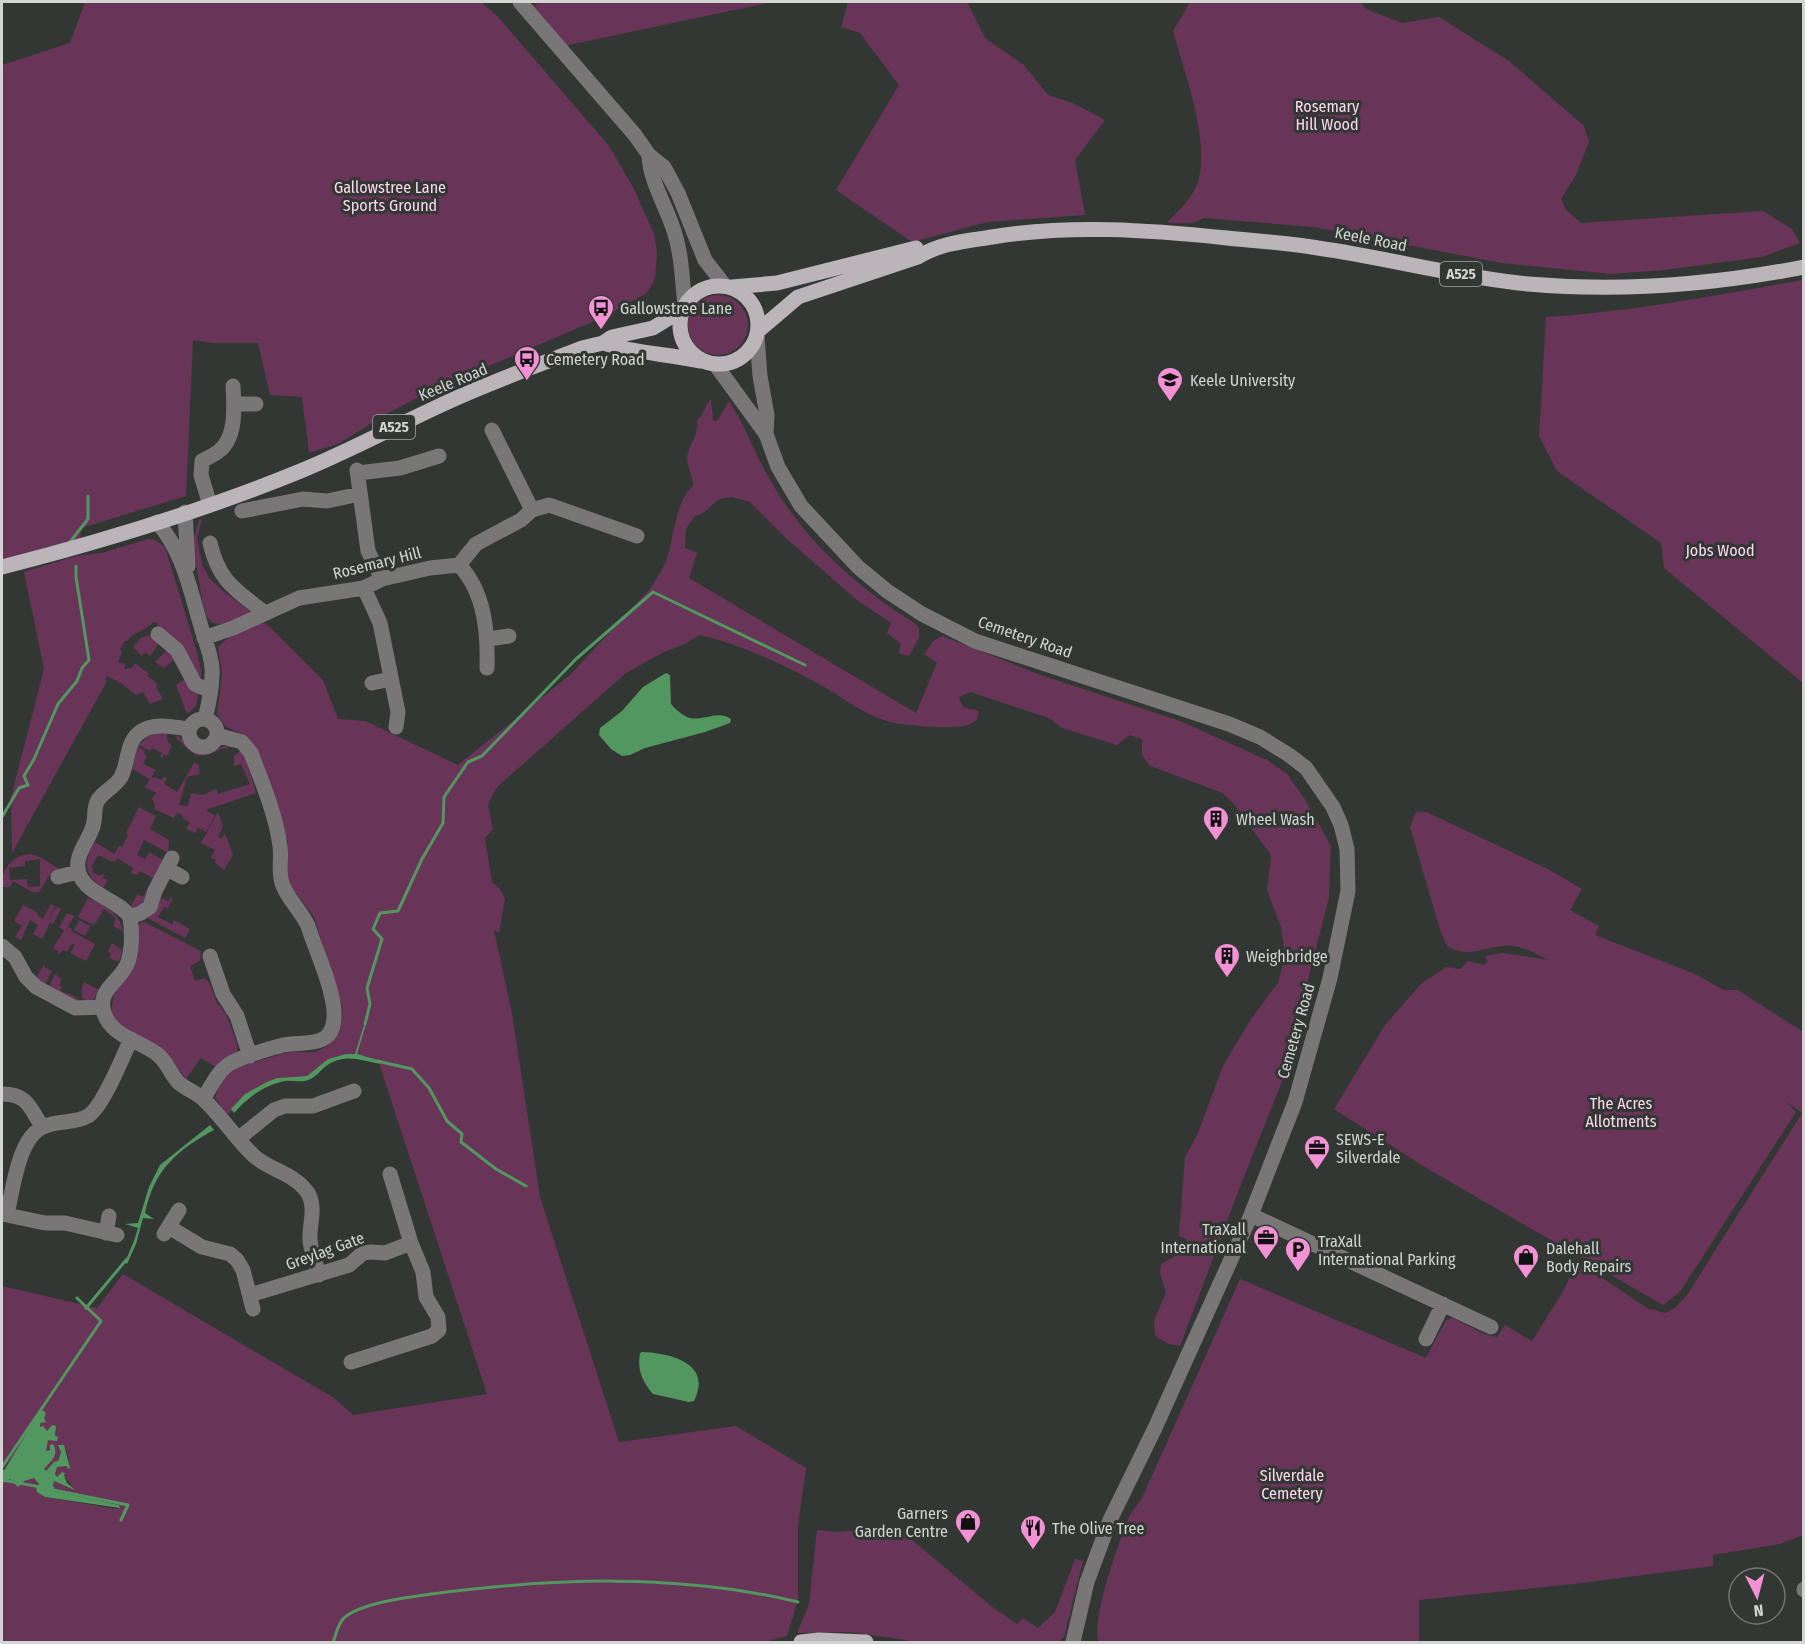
<svg xmlns="http://www.w3.org/2000/svg" width="1805" height="1644" viewBox="0 0 1805 1644" font-family="'Fira Sans Condensed',sans-serif">
	<style>
		.green { fill: #683559; fill-rule: evenodd }
		.water { fill: #539760 }
		.lines { fill: none; stroke-linecap: round; stroke-linejoin: round }
		.stream { stroke: #539760; stroke-width: 3 }
		.minor { stroke: #797678; stroke-width: 15 }
		.major { stroke: #bbb5b9; stroke-width: 15 }
		.labels { text-anchor: middle; dominant-baseline: central; stroke-width: 6; stroke-linejoin: round; paint-order: stroke }
		.shield { fill: #323733; stroke: #a2a6a2; stroke-width: 1.5 }
		.shield-label { font-size: 15px; font-weight: bold; fill: #d2d5d2 }
		.park-label { font-size: 16px; fill: #fdd6ef; stroke: #323733 }
		.street-label { font-size: 16px; fill: #d2d5d2; stroke: #323733 }
		.poi-label { font-size: 16px; fill: #d2d5d2; stroke: #323733; text-anchor: start }
	</style>
	<rect width="100%" height="100%" fill="#323733"/>
	<path class="green" d="M85 2H481L498 17 609 146 634 189 654 234 657 253 655 279 647 293 604 317 439 387 386 414 338 444 309 453 302 397 270 395 258 343H212L193 340 186 496 81 528 80 547 2 567V65L70 43Z
		M539 2H772L559 47 528 10Z
		M848 2H967L985 38 1024 65 1048 95 1075 104 1105 120 1075 160 1085 215 988 222 912 242 836 190 899 85 860 33 841 27Z
		M1190 2H1360L1366 9 1402 23 1439 17 1509 61 1584 126 1589 142 1576 175 1561 199 1566 210 1581 223 1763 211 1792 229 1800 243 1762 257 1664 270 1611 274 1502 263 1313 227 1204 218 1193 223H1167C1179 210 1195 196 1199 178 1209 136 1184 72 1173 31Z
		M1803 280H1804L1803 683 1664 568 1661 543 1557 471 1539 436 1546 317C1632 312 1718 295 1803 280Z
		M688 325a30 30 0 1 1 60 0a30 30 0 1 1-60 0Z
		M711 399 713 421 718 420 729 401C746 427 756 457 772 483 805 541 857 587 913 622L919 628V638L909 656 899 653 901 644 887 633 891 623 857 600 788 540 750 502 732 497 719 499 703 513 694 517 686 529 685 548 697 553 689 578 916 713 937 663 924 654 933 641 942 636 1038 674 1180 721 1267 760 1287 774 1306 801 1331 846 1329 897 1283 1079 1238 1192 1180 1346 1169 1344 1155 1336 1154 1321 1166 1292 1160 1273 1161 1264 1189 1248 1186 1239 1179 1236 1185 1157 1198 1133 1223 1066 1251 1019 1278 983 1285 956 1281 927 1267 890 1271 855 1234 804 1223 793 1150 766 1142 755V739L1130 735 1117 745 1062 728 1049 718 971 692 959 697 963 707 979 711 977 720C973 722 969 725 965 726 947 729 904 726 887 721 863 714 841 696 819 684 783 664 739 644 700 635L685 644 662 653 626 673 496 788 488 805 493 829 485 838 492 882 500 889 505 899 499 933 494 930 512 1013 540 1197 619 1442 736 1426 806 1468 798 1525V1600L787 1636 765 1642H2V1483L10 1479 20 1483 29 1478H35L45 1497 117 1509 120 1507 119 1505 58 1492 53 1486 54 1481 73 1488 64 1475 57 1477 54 1474 56 1467 67 1466 69 1461 66 1449 61 1452 58 1461 46 1471 44 1469 50 1449 45 1451 48 1440H53L57 1430 47 1431 40 1427V1422L44 1416 2 1471V1286L97 1308 123 1274 334 1398 353 1415 487 1394 378 1060 363 1056 346 1054 328 1059 307 1076 277 1078 245 1094 228 1115 215 1098C217 1090 225 1075 232 1071 240 1066 280 1054 290 1052 298 1051 306 1053 313 1052 336 1047 344 1027 342 1006L314 917 290 885 288 875V842L263 763 248 737 225 726 217 714 222 675 218 647 232 634 228 622 221 624 213 623 207 617 203 605 193 546V541L199 520 202 519 197 538 202 564 209 578 222 590 271 628 323 680 338 719 365 721 458 765 570 675 649 590C656 580 662 571 666 561 675 537 674 503 693 486 694 475 684 464 688 453 692 438 698 439 697 420 705 414 704 406 711 399Z
		M149 539 155 540 165 547 196 649 201 670V680L157 627 158 623 153 622C147 630 136 630 127 641H125L120 649 122 652 118 662 126 664 124 668 126 669 132 668 135 663 149 674 147 675 158 685 156 687 163 699 150 704 143 692 136 695 121 683 106 676V683L12 853 11 797 44 669 24 572 76 556 101 553Z
		M152 634 160 642 150 656 145 652 142 656 133 647 141 638Z
		M168 649 175 659 164 668 155 662Z
		M185 679 199 692 196 706 187 714 176 685Z
		M158 733 167 734 168 742 172 746 167 756 164 755 162 758 160 757 162 753 152 748 150 751 139 745 147 737Z
		M177 735C183 739 186 746 191 750 206 762 219 742 234 745 229 748 224 748 219 750 195 762 194 754 176 738Z
		M138 747 145 751 144 754 147 756 143 764 156 770 151 778 155 777 161 780 164 777 167 778 164 784 177 792 194 763 198 764 200 774 187 777 179 805 188 806 191 793 203 795 216 789 218 794 250 784 241 764 234 766V756L241 751 246 760 256 793 208 809 207 811 215 816 206 832 198 828 195 833 186 829 190 822 182 818 183 816 177 813 174 818 154 809 155 806 152 799 156 793 145 787 150 779 132 769Z
		M139 807 156 816 150 829 169 840 168 853 144 840 137 855 145 859 149 852 166 862 147 902 133 911 131 906 137 894 143 897 153 878 140 871 137 875 131 873 133 868 117 858 115 862 112 860 111 861 98 855 91 867 93 868 92 872 100 876 102 874 104 875 103 878 108 880 103 888C84 876 82 861 95 842L114 854 119 846 122 847 128 835 126 833Z
		M218 812 223 827 218 837 222 839 225 833 233 855 224 870 215 863 216 860 211 857 215 850 201 843Z
		M1416 812H1426L1550 870 1582 889 1570 910 1599 926 1595 935 1695 974 1724 990H1738L1803 1032V1535L1780 1544 1713 1555V1566L1574 1584 1419 1600V1642H1099C1090 1622 1118 1545 1127 1522 1130 1513 1137 1506 1142 1498L1240 1279 1426 1358 1446 1320 1453 1318 1484 1334 1497 1337 1505 1325 1532 1341 1565 1288 1577 1261 1647 1308 1665 1313 1675 1308 1687 1295 1802 1113 1786 1101 1796 1112 1680 1292 1663 1305 1428 1169 1334 1109 1385 1025 1421 984 1446 967 1460 969 1468 961 1484 965 1488 961 1485 956 1503 953 1549 960C1538 954 1526 948 1513 946 1488 943 1474 960 1448 947L1441 933 1410 827Z
		M30 854 38 856 60 869 48 877 39 892H32L13 881 10 887H2C1 870 12 855 30 854ZM40 859V886L28 887 27 879 10 880 9 868 25 866V861Z
		M171 897 173 898 168 908 164 907 158 917 172 924 174 920 190 929 185 938 147 918 156 911 161 898 168 901Z
		M88 898C105 906 119 912 123 931L113 926 116 918 104 909 94 925 78 917Z
		M51 904 55 906 47 922 56 907 61 909 53 924 50 923 42 939 33 934 38 925 30 920 21 940 15 937 22 926 14 921 23 905 37 912 38 916 43 919Z
		M67 913 74 916 68 927 72 929 71 931 95 944 86 961 70 953 75 945 72 943 67 952 63 950 58 955V951L53 948 64 931 59 927Z
		M79 920 90 926 85 936 74 930Z
		M142 921 201 951 200 961 190 966 195 981 204 978 209 982 217 1003 226 1014 238 1046 237 1053 225 1058 215 1066 201 1058 186 1079 169 1056 118 1024 111 1012 114 993 130 974 135 964 138 926Z
		M112 943 122 950 119 962 109 958 111 953 108 951Z
		M45 963 44 967 52 971 45 984 36 978Z
		M55 974 62 979 59 985 62 986 60 991 70 994 80 1000 75 1001 49 987Z
		M84 982 99 990 93 1000 86 1001 81 996 83 993 81 992Z
		M887 1528 900 1530 991 1606 1017 1624 1023 1618 1038 1628 1055 1612 1075 1559 1083 1561 1064 1637 1058 1642H919L850 1632 797 1633 809 1604 817 1530 836 1532Z"/>
	<path class="water" d="M666 673 670 675 671 704C675 709 681 714 687 717 701 723 717 709 731 719L730 723 705 732 645 748 630 755 622 756 611 749 599 735 600 728 622 711 643 687Z
		M365 1022 366 1024 357 1054 378 1060 380 1064C360 1060 344 1053 326 1066 320 1071 315 1078 308 1080 301 1083 292 1080 285 1081 264 1085 247 1098 234 1113L231 1109 245 1094 267 1082 277 1078 307 1076 328 1059 346 1054H355Z
		M210 1125 214 1130C177 1150 154 1170 145 1213L154 1219 143 1218 136 1244 127 1264 125 1262 134 1241 138 1228 125 1224 138 1223 149 1187 160 1165Z
		M642 1352C670 1353 713 1363 694 1401L689 1402 653 1394C642 1381 637 1370 640 1353Z
		M40 1411H44L46 1413 44 1418 46 1422 40 1423V1427L43 1426 47 1431 52 1425 56 1426 55 1436 58 1437 57 1441 48 1440 46 1451 50 1450V1445L53 1444C60 1456 50 1461 44 1469L46 1471 54 1462 58 1461 61 1452 58 1445H64L70 1468 69 1469 66 1466 57 1467 55 1474 57 1477 62 1472 65 1473 64 1475 67 1483 75 1490 54 1481 53 1486 57 1492 119 1505 120 1508 45 1497 37 1492 36 1488 39 1484 34 1478 24 1481 18 1487 10 1479 2 1483V1471L5 1469Z"/>
	<g class="lines">
		<path class="stream" d="M70 542 88 519V496
			M2 817 19 788 28 785 24 776 34 759 58 704 77 681 82 668 89 660 76 577V566
			M365 1024 370 1004 367 988 382 939 373 929 380 913 398 911 422 859 443 823 444 797 468 762 482 756 576 659 653 592 805 665
			M377 1061 412 1069 429 1088 447 1121 462 1134 461 1142 496 1169 526 1186
			M86 1308 127 1259
			M2 1467 101 1321 77 1298
			M2 1480 41 1487
			M53 1490 128 1505 121 1520
			M333 1642C336 1635 338 1623 344 1618 360 1603 409 1597 431 1594 553 1578 678 1573 798 1602"/>
		<path class="minor" d="M520 2 635 135 649 155 664 167 678 193 705 260 725 286
			M649 155C650 182 666 205 674 231 682 255 682 280 685 305
			M757 336 760 376 767 415 766 434
			M715 364 766 434 778 467 801 506 858 567 887 591 922 614 975 641 1229 724 1260 737 1289 755 1306 768 1333 807 1341 825 1347 849 1348 891 1330 978 1295 1102 1251 1215 1155 1428 1110 1520 1087 1582 1073 1642
			M234 404H256
			M492 430 532 510
			M357 470 368 551 382 579
			M358 473 400 468 439 456
			M210 505 201 475 202 461C207 458 214 455 219 451 237 437 234 406 233 386
			M242 511 303 499 327 501 360 494
			M185 512 188 566
			M157 522C182 550 190 588 200 623 204 638 211 653 212 668 213 685 209 703 205 719
			M210 543C219 582 236 590 265 613
			M459 565 476 544 521 520 532 510 549 505 637 536
			M459 565C485 592 488 633 487 668
			M364 588 380 623 398 712 396 727
			M158 634 177 650 195 684 210 691
			M204 638 233 628 299 598 364 588 382 579 430 568 459 565
			M488 639 509 636
			M372 683 391 679
			M189 733a14 14 0 1 1 28 0a14 14 0 1 1-28 0Z
			M189 729C173 727 155 722 140 732 126 742 129 762 121 777 115 787 104 791 98 800 93 808 96 817 93 826 89 841 73 856 79 873 87 896 117 898 130 917 132 931 132 949 128 962 122 980 99 988 103 1009 108 1036 139 1040 157 1054 167 1061 170 1074 179 1083 186 1089 195 1092 202 1098 221 1115 235 1138 254 1156 271 1171 297 1174 309 1195 316 1210 309 1224 310 1240 311 1252 316 1264 319 1275
			M167 869 182 877
			M58 877 78 872
			M130 917 141 913 150 907 155 891 172 858
			M2 946 15 957 26 977 36 987 75 1008 103 1007
			M210 956 223 994 237 1016 250 1056
			M2 1094C27 1094 30 1107 42 1127
			M203 1099C211 1087 218 1070 231 1063 245 1056 268 1049 283 1045 303 1041 332 1049 334 1019 336 993 316 952 308 926 301 910 287 899 282 883 278 870 282 858 280 846 276 815 262 782 251 753L242 742 217 735
			M238 1139 274 1110 285 1106H313L354 1091
			M2 1214 45 1223H65L117 1235
			M7 1214C13 1190 18 1138 43 1127 57 1120 74 1124 88 1116 103 1107 123 1056 131 1039
			M1251 1215 1491 1327
			M169 1227 202 1247 230 1254 237 1260 243 1270 253 1309
			M106 1233 109 1216
			M164 1234 179 1210
			M250 1295 349 1265 363 1253 371 1252 385 1253 411 1243
			M1426 1339 1443 1304
			M351 1362 432 1336 439 1330 438 1317 426 1297 423 1272 411 1243 390 1174
			M1804 1589V1590"/>
		<path class="major" d="M680 325a39 39 0 1 1 78 0a39 39 0 1 1-78 0Z
			M732 287 777 283 916 248
			M758 331 798 297 918 257C940 243 967 241 992 237 1070 224 1149 230 1227 238 1257 241 1288 243 1318 248 1388 258 1457 277 1528 284 1621 292 1712 285 1804 267
			M603 343C633 353 669 354 700 361
			M2 567C104 541 206 510 303 470 349 451 394 427 439 406 485 384 534 367 582 348L603 343 612 337 653 328 682 310
			M801 1642 819 1640 866 1642"/>
	</g>
	<defs>
		<symbol id="bus-pin" viewBox="-11 -11 22 30"><path d="M0 17L-7.5 6A9.5 9.5 0 1 1 7.5 6Z" fill="#f391d5" stroke="#323733"/><path d="M-5-6H5V4H4V6H2V4H-2V6H-4V4H-5ZM-3.5-4V0h7V-4ZM-3.5 1.2v1.5H-2V1.2ZM2 1.2v1.5H3.5V1.2Z" fill="#111"/></symbol>
		<symbol id="university-pin" viewBox="-11 -11 22 30"><path d="M0 17L-7.5 6A9.5 9.5 0 1 1 7.5 6Z" fill="#f391d5" stroke="#323733"/><path d="M0-5L7-2L0 1L-7-2ZM-4 1L0 2.5L4 1V4Q0 6-4 4Z" fill="#111"/></symbol>
		<symbol id="building-pin" viewBox="-11 -11 22 30"><path d="M0 17L-7.5 6A9.5 9.5 0 1 1 7.5 6Z" fill="#f391d5" stroke="#323733"/><path d="M-4-6H4V6H1V3H-1V6H-4ZM-2.5-4.3h1.7v1.8h-1.7ZM.8-4.3h1.7v1.8H.8ZM-2.5-1h1.7V.8h-1.7ZM.8-1h1.7V.8H.8Z" fill="#111"/></symbol>
		<symbol id="office-pin" viewBox="-11 -11 22 30"><path d="M0 17L-7.5 6A9.5 9.5 0 1 1 7.5 6Z" fill="#f391d5" stroke="#323733"/><path d="M-6-3h4V-5.5h4V-3h4V5H-6ZM-1-4.5V-3h2v-1.5ZM-6 0V1H6V0Z" fill="#111"/></symbol>
		<symbol id="parking-pin" viewBox="-11 -11 22 30"><path d="M0 17L-7.5 6A9.5 9.5 0 1 1 7.5 6Z" fill="#f391d5" stroke="#323733"/><path d="M-3.5-5.5H1a3.5 3.5 0 0 1 0 7H-1V5.5H-3.5ZM-1-3.4V-.6H.8a1.4 1.4 0 0 0 0-2.8Z" fill="#111"/></symbol>
		<symbol id="shop-pin" viewBox="-11 -11 22 30"><path d="M0 17L-7.5 6A9.5 9.5 0 1 1 7.5 6Z" fill="#f391d5" stroke="#323733"/><path d="M-5-2.5h2.3a2.7 3.5 0 0 1 5.4 0H5L5.5 6h-11ZM-1.5-2.5h3a1.5 2.3 0 0 0-3 0Z" fill="#111"/></symbol>
		<symbol id="restaurant-pin" viewBox="-11 -11 22 30"><path d="M0 17L-7.5 6A9.5 9.5 0 1 1 7.5 6Z" fill="#f391d5" stroke="#323733"/><path d="M-5-6h1v4h1v-4h1v4h1v-4h1v5L-1.5 .5V6h-2V.5L-5-1ZM5-6V6H3V1.5H1.5Q1.5-4 5-6Z" fill="#111"/></symbol>
	</defs>
	<g fill-rule="evenodd">
		<use href="#bus-pin" x="586" y="293" width="30" height="40"/>
		<use href="#bus-pin" x="512" y="344" width="30" height="40"/>
		<use href="#university-pin" x="1155" y="365" width="30" height="40"/>
		<use href="#building-pin" x="1201" y="804" width="30" height="40"/>
		<use href="#building-pin" x="1212" y="941" width="30" height="40"/>
		<use href="#office-pin" x="1302" y="1133" width="30" height="40"/>
		<use href="#office-pin" x="1251" y="1223" width="30" height="40"/>
		<use href="#parking-pin" x="1283" y="1235" width="30" height="40"/>
		<use href="#shop-pin" x="1511" y="1242" width="30" height="40"/>
		<use href="#shop-pin" x="953" y="1507" width="30" height="40"/>
		<use href="#restaurant-pin" x="1018" y="1513" width="30" height="40"/>
	</g>
	<g class="labels">
		<g class="shield">
			<rect x="1440" y="262" width="42" height="24" rx="4.5"/>
			<rect x="373" y="415" width="42" height="24" rx="4.5"/>
		</g>
		<g class="shield-label">
			<text x="1461" y="274">A525</text>
			<text x="394" y="427">A525</text>
		</g>
		<g class="park-label">
			<text x="1327" y="106">Rosemary<tspan x="1327" dy="18">Hill Wood</tspan></text>
			<text x="390" y="187">Gallowstree Lane<tspan x="390" dy="18">Sports Ground</tspan></text>
			<text x="1720" y="550">Jobs Wood</text>
			<text x="1621" y="1103">The Acres<tspan x="1621" dy="18">Allotments</tspan></text>
			<text x="1292" y="1475">Silverdale<tspan x="1292" dy="18">Cemetery</tspan></text>
		</g>
		<g class="street-label">
			<text transform="translate(1371 239) rotate(11)">Keele Road</text>
			<text transform="translate(453 382) rotate(-23)">Keele Road</text>
			<text transform="translate(377 563) rotate(-14)">Rosemary Hill</text>
			<text transform="translate(1025 637) rotate(19)">Cemetery Road</text>
			<text transform="translate(1296 1031) rotate(-74)">Cemetery Road</text>
			<text transform="translate(325 1251) rotate(-20)">Greylag Gate</text>
		</g>
		<g class="poi-label">
			<text x="620" y="308">Gallowstree Lane</text>
			<text x="546" y="359">Cemetery Road</text>
			<text x="1190" y="380">Keele University</text>
			<text x="1236" y="819">Wheel Wash</text>
			<text x="1246" y="956">Weighbridge</text>
			<text x="1336" y="1139">SEWS-E<tspan x="1336" dy="18">Silverdale</tspan></text>
			<text x="1246" y="1229" text-anchor="end">TraXall<tspan x="1246" dy="18">International</tspan></text>
			<text x="1318" y="1241">TraXall<tspan x="1318" dy="18">International Parking</tspan></text>
			<text x="1546" y="1248">Dalehall<tspan x="1546" dy="18">Body Repairs</tspan></text>
			<text x="948" y="1513" text-anchor="end">Garners<tspan x="948" dy="18">Garden Centre</tspan></text>
			<text x="1052" y="1528">The Olive Tree</text>
		</g>
	</g>
	<rect width="1805" height="1644" fill="none" stroke="#d2d5d2" stroke-width="6"/>
	<g transform="translate(1757 1596) rotate(174)"><circle r="28" fill="#323733" stroke="#727673" stroke-width="1.5"/>
	<path d="M0-4.5L10 22L0 15L-10 22Z" fill="#f391d5"/>
	<text y="-9" font-size="16" font-weight="bold" text-anchor="middle" fill="#d2d5d2">N</text>
	</g>
</svg>
